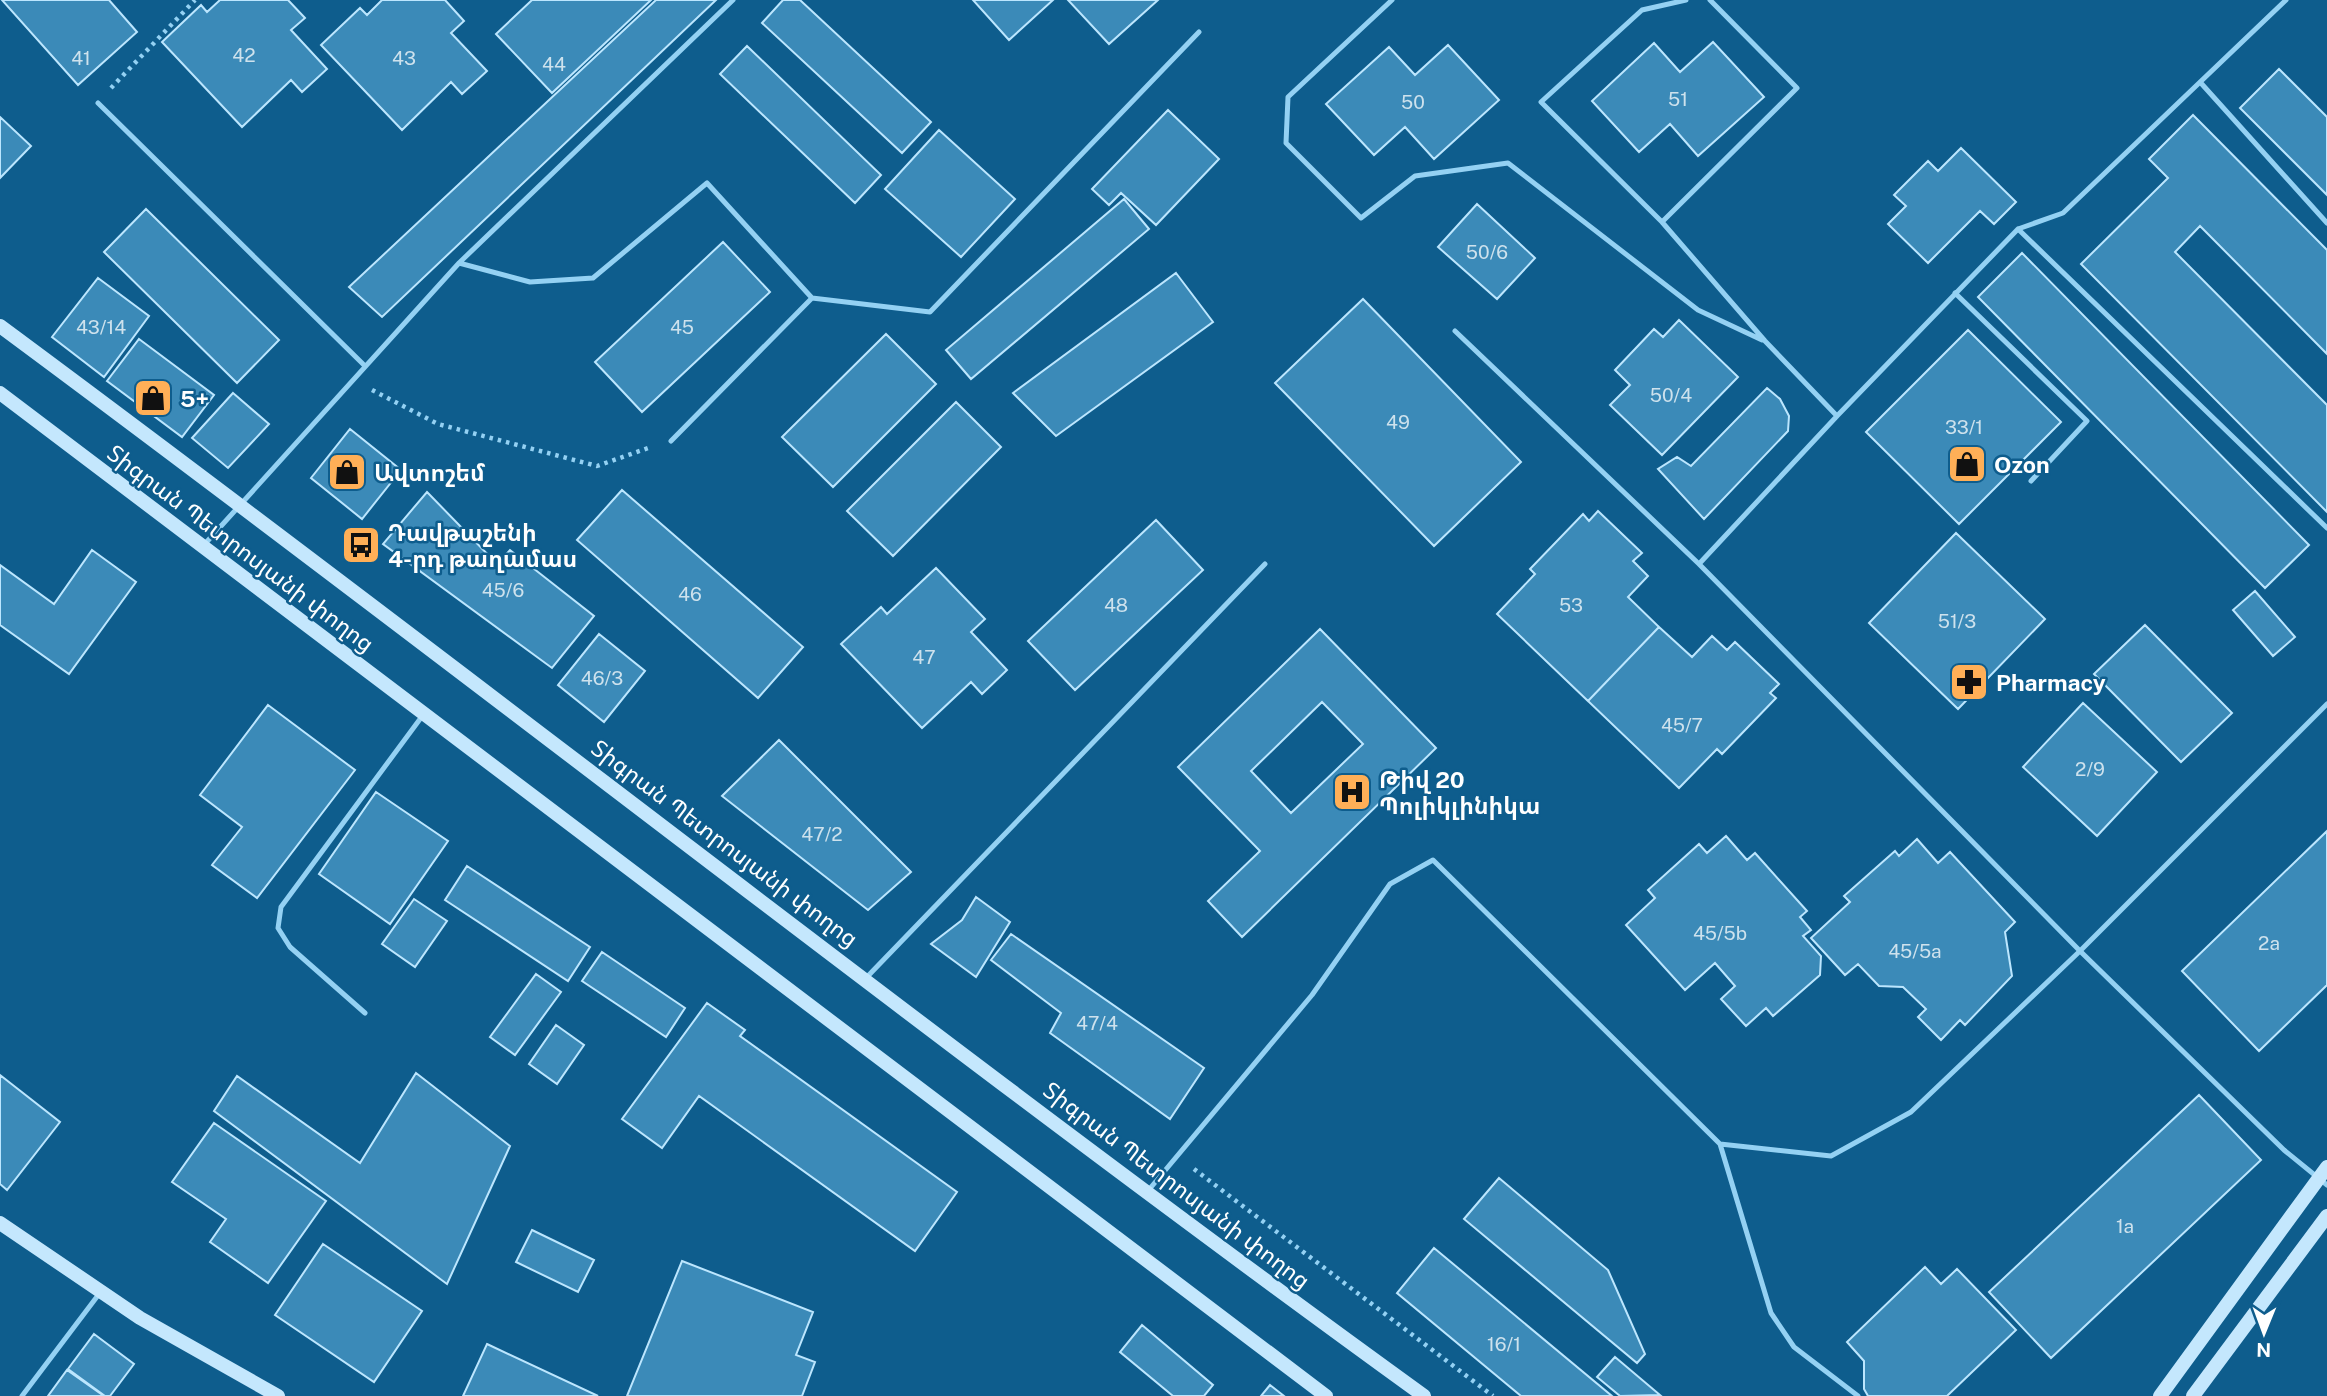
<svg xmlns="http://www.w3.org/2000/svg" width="2327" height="1396" viewBox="0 0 2327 1396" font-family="'Public Sans','Noto Sans Armenian',sans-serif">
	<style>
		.building { fill: #3b8ab8; stroke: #bce6fe; stroke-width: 2; fill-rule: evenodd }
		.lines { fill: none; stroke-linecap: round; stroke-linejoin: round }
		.path { stroke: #94d1f3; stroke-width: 4.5; stroke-dasharray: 3.5 5; stroke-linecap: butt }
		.lane { stroke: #94d1f3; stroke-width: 5 }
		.secondary { stroke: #c4e7fd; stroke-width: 14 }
		.labels { text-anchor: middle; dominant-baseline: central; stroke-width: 5; stroke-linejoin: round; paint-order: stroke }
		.number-label { font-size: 19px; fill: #cee2ed }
		.poi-label { font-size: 23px; font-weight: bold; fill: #fff; stroke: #0e5d8d; text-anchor: start }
		.street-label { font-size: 23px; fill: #fff; stroke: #0e5d8d }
	</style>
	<rect width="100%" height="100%" fill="#0e5d8d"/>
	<path class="building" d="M2 0H109L137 32 78 85Z
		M220 0H288L305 18 291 30 327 69 302 92 291 80 242 127 162 42 201 5 207 12Z
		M382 0H445L464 21 451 33 487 71 462 94 451 82 402 130 321 45 360 8 367 15Z
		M532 0H651L552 93 496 34Z
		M656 0H716L382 317 349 287Z
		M783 0H800L931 122 902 153 762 23Z
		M973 0H1053L1009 40Z
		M1068 0H1158L1109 44Z
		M1713 42 1764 97 1698 156 1670 124 1639 152 1592 101 1654 43 1680 72Z
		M1448 45 1499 100 1434 159 1405 127 1374 155 1326 104 1389 47 1415 75Z
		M747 46 881 175 855 203 720 74Z
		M2279 69 2327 117V195L2240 108Z
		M1168 110 1219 159 1156 225 1121 193 1109 205 1092 189Z
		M2193 115 2327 250V354L2200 226 2175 252 2327 405V512L2081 264 2168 178 2149 159Z
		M0 117 31 146 0 178Z
		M939 130 1015 199 961 257 885 189Z
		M1961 148 2016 202 1994 224 1980 211 1928 263 1888 224 1906 206 1894 195 1928 161 1938 171Z
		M1124 199 1149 229 971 379 946 350Z
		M1477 204 1535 258 1497 299 1438 247Z
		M146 209 279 340 237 383 104 252Z
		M723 242 770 292 642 412 595 362Z
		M2022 253 2309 545 2265 588 1978 297Z
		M1176 273 1213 322 1056 436 1013 393Z
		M98 278 149 316 104 377 52 337Z
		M1363 299 1521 462 1434 546 1275 383Z
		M1679 320 1738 377 1662 455 1610 405 1630 385 1615 370 1654 329 1663 337Z
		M1968 330 2061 422 1959 524 1866 432Z
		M886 334 936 384 833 487 782 437Z
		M139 339 214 395 182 437 107 381Z
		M1767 388 1780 399 1789 416 1788 431 1704 519 1658 469 1677 457 1691 466Z
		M233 393 269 424 228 468 192 438Z
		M956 402 1001 447 893 556 847 511Z
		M350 429 401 470 362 519 311 478Z
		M622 490 803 647 758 698 577 540Z
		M427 492 497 564 510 550 594 616 552 668 383 544Z
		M1598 511 1642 553 1633 561 1648 576 1628 597 1659 627 1588 701 1497 614 1535 574 1530 569 1583 514 1589 521Z
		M1156 520 1203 570 1075 690 1028 641Z
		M1956 533 2045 619 1958 709 1869 623Z
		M92 550 136 582 69 674 0 625V565L54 604Z
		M936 568 985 619 971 632 1007 670 982 694 971 682 922 728 841 644 881 607 887 614Z
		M2255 591 2295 637 2273 656 2233 610Z
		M2145 625 2232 713 2181 762 2094 674Z
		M1659 627 1692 657 1712 636 1727 650 1735 642 1779 684 1770 693 1776 698 1722 754 1717 749 1679 788 1588 701Z
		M1320 629 1436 748 1242 937 1208 901 1260 851 1178 767ZM1322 702 1363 744 1291 813 1251 771Z
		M599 634 645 671 604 722 558 685Z
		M2083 703 2157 772 2097 836 2023 767Z
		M268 705 355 770 257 898 212 865 242 827 200 795Z
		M779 740 911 872 868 910 722 796Z
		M376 792 448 841 390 924 319 874Z
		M2327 831V985L2259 1051 2182 971Z
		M1726 836 1747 860 1755 853 1807 911 1800 917 1811 930 1803 936 1821 956 1820 975 1773 1016 1766 1008 1746 1026 1721 999 1735 986 1715 963 1685 990 1626 925 1655 898 1648 890 1699 844 1707 853Z
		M1917 839 1938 863 1950 852 2015 922 2005 932 2012 976 1965 1025 1960 1020 1941 1040 1918 1017 1926 1009 1903 987 1879 986 1858 964 1845 975 1811 938 1850 902 1844 896 1895 851 1899 856Z
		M467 866 590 947 568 981 445 900Z
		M976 897 1010 922 976 977 931 944 962 920Z
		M414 899 447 921 415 967 382 944Z
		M1011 934 1204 1068 1170 1119 1050 1033 1061 1013 991 960Z
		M602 952 685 1008 666 1037 582 981Z
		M536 974 561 992 515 1055 490 1037Z
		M707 1003 745 1030 740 1036 957 1192 915 1251 699 1096 662 1148 622 1119Z
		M556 1025 584 1045 557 1084 529 1064Z
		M416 1073 510 1146 447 1284 214 1111 237 1076 360 1163Z
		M0 1075 60 1122 7 1190 0 1184Z
		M2199 1095 2261 1160 2051 1358 1989 1292Z
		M214 1123 326 1201 268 1283 210 1242 226 1219 172 1182Z
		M1499 1178 1608 1270 1645 1354 1637 1363 1464 1219Z
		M532 1230 594 1260 578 1292 516 1262Z
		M323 1244 422 1311 374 1382 275 1315Z
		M1434 1248 1612 1396H1521L1397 1293Z
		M682 1261 813 1312 796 1355 815 1362 802 1396H627Z
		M1925 1267 1941 1284 1957 1269 2016 1330 1947 1396H1868L1864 1389V1361L1847 1342Z
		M1142 1325 1213 1385 1204 1396H1173L1120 1352Z
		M94 1334 134 1364 110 1396H105L68 1369Z
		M487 1344 598 1396H463Z
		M1615 1357 1660 1395 1620 1396 1597 1377Z
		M67 1370 104 1396H48Z
		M1270 1385 1284 1396H1261Z"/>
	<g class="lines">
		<path class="path" d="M111 88 195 0
			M372 390 438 424 597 466 651 447
			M1194 1169 1493 1396"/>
		<path class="lane" d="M733 0 459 263 530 282 593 278 707 183 812 298 930 312 1199 32
			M1392 0 1288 97 1286 143 1361 218 1415 176 1508 163 1698 310 1762 340
			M1686 0 1642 10 1541 102 1662 222 1765 341 1837 416 1699 564 2080 951 2284 1150 2327 1185
			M2200 82 2327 223
			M98 103 365 366
			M1662 222 1797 88 1710 0
			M2018 229 2327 528
			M1955 293 2087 421 2031 481
			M1455 331 1699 564
			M1837 416 2018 229 2063 213 2286 0
			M671 441 812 298
			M203 546 459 263
			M866 978 1265 564
			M365 1013 290 947 278 928 281 907 423 715
			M1720 1144 1771 1313 1794 1347 1858 1396
			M1147 1192 1312 995 1390 884 1433 860 1720 1144 1831 1156 1911 1112 2080 951 2327 704
			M22 1396 99 1294"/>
		<path class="secondary" d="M0 326C477 679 943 1048 1424 1396
			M0 393 1326 1396
			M0 1223 140 1318 278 1396
			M2160 1396 2327 1167
			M2193 1396 2327 1216"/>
	</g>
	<defs>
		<symbol id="shop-square" viewBox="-11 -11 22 22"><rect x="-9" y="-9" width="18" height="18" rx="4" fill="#ffaf57" stroke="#0e5d8d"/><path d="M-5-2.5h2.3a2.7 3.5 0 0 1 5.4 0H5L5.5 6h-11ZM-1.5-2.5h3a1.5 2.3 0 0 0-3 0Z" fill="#111"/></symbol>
		<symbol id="bus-square" viewBox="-11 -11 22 22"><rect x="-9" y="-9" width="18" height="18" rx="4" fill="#ffaf57" stroke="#0e5d8d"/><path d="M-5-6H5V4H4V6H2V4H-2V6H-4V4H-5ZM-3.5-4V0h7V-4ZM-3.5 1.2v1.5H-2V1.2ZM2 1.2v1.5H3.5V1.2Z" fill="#111"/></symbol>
		<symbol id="pharmacy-square" viewBox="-11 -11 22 22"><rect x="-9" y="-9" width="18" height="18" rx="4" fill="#ffaf57" stroke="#0e5d8d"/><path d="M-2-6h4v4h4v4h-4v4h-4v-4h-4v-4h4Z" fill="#111"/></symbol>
		<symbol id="hospital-square" viewBox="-11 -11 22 22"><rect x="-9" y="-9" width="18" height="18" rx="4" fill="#ffaf57" stroke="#0e5d8d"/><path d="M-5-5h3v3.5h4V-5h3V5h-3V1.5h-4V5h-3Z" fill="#111"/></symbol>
	</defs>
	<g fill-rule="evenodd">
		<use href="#shop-square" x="131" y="376" width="44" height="44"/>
		<use href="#shop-square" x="1945" y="442" width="44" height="44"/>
		<use href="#shop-square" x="325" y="450" width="44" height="44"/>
		<use href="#bus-square" x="339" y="523" width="44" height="44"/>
		<use href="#pharmacy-square" x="1947" y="660" width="44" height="44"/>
		<use href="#hospital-square" x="1330" y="770" width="44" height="44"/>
	</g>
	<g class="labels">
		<g class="number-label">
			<text x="244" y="55">42</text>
			<text x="81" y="58">41</text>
			<text x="404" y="58">43</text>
			<text x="554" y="64">44</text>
			<text x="1678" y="99">51</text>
			<text x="1413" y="102">50</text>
			<text x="1487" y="252">50/6</text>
			<text x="101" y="327">43/14</text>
			<text x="682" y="327">45</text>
			<text x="1671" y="395">50/4</text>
			<text x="1398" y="422">49</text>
			<text x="1964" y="427">33/1</text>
			<text x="503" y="590">45/6</text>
			<text x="690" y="594">46</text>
			<text x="1116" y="605">48</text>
			<text x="1571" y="605">53</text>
			<text x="1957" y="621">51/3</text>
			<text x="924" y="657">47</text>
			<text x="602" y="678">46/3</text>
			<text x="1682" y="725">45/7</text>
			<text x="2090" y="769">2/9</text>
			<text x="822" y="834">47/2</text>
			<text x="1720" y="933">45/5b</text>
			<text x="2269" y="943">2a</text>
			<text x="1915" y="951">45/5a</text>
			<text x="1097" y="1023">47/4</text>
			<text x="2125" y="1226">1a</text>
			<text x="1504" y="1344">16/1</text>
		</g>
		<g class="poi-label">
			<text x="180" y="398">5+</text>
			<text x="1994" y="464">Ozon</text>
			<text x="374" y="472">Ավտոշեմ</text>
			<text x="388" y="532">Դավթաշենի<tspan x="388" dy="26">4-րդ թաղամաս</tspan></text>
			<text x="1996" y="682">Pharmacy</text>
			<text x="1379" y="779">Թիվ 20<tspan x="1379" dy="26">Պոլիկլինիկա</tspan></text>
		</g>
		<g class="street-label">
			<text transform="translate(241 548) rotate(37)">Տիգրան Պետրոսյանի փողոց</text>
			<text transform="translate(725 843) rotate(37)">Տիգրան Պետրոսյանի փողոց</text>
			<text transform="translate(1177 1185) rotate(37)">Տիգրան Պետրոսյանի փողոց</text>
		</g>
	</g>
	<g transform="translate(2264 1333) rotate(181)" stroke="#0e5d8d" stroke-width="5" paint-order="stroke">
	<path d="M0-5L12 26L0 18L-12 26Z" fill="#ffffff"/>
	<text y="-10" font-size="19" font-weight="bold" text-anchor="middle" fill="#ffffff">N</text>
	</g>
</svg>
